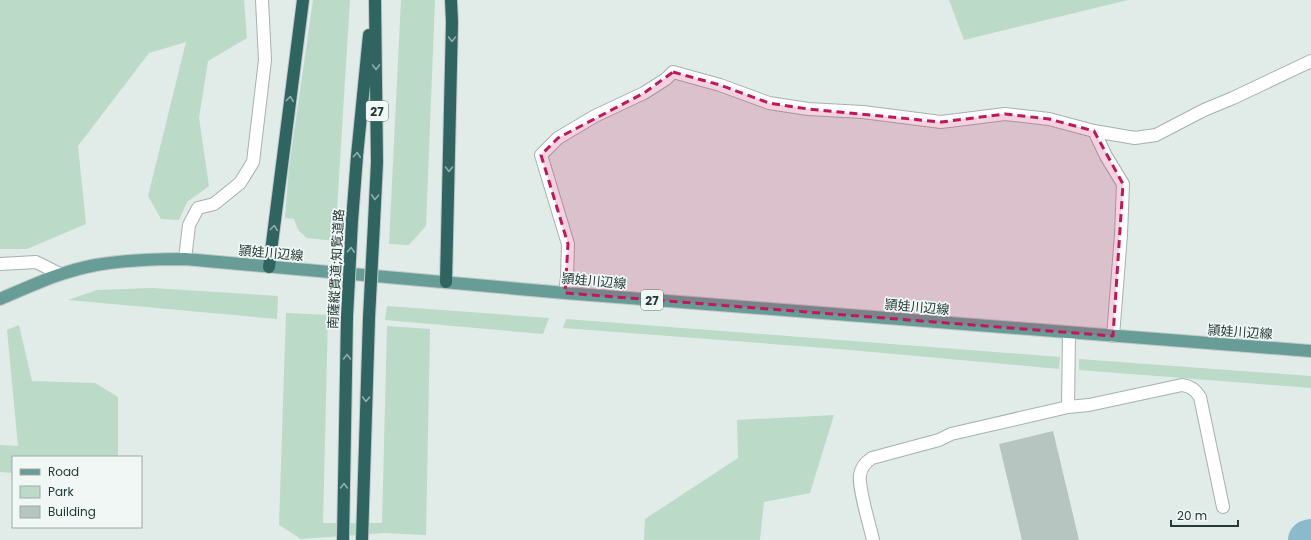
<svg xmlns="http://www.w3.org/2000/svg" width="1311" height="540" viewBox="0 0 1311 540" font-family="Poppins,'Noto Sans JP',sans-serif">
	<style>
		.green { fill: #bbdbc8 }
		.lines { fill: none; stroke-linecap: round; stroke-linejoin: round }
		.river { stroke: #8cbacd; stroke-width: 40 }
		.building { fill: #b7c5c1 }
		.minor-casing { stroke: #a4b2af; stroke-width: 14 }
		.major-casing { stroke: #c1c8c7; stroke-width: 14 }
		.highway-casing { stroke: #c1c8c7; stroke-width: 14 }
		.minor { stroke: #fff; stroke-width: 12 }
		.major { stroke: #689d97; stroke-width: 12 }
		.highway { stroke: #306460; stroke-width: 12 }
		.highway-bridge-casing { stroke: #c1c8c7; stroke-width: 14; stroke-linecap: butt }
		.highway-bridge { stroke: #306460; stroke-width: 12 }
		.oneway { stroke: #90aeaa }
		.marked { fill: #c2185b; fill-opacity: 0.2; stroke: #c2185b; stroke-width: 3; stroke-dasharray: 8 5; stroke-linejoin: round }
		.labels { text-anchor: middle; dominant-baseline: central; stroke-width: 3.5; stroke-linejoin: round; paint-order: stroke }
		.shield { fill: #f1f7f5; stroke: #617370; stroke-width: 1 }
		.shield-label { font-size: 12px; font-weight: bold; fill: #233a37 }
		.street-label { font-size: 13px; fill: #233a37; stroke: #f1f7f5 }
	</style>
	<rect width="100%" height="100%" fill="#e1ebe8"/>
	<path class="green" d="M0 0H244L247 38 208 61 199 118 209 186 187 202 179 220 161 219 148 196 186 42 149 53 78 146 86 224 27 249H0Z
		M313 0H350L335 241 307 238 298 230 294 219 285 218 289 168Z
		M401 0H435L426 226 409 245 389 244Z
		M949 0H1128L964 40Z
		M152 288 278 296 277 319 68 300 97 290Z
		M387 306 549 318 543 334 385 320Z
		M286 313 328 315 323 523H382L387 326 430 329 426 535 384 533 301 539 279 525Z
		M566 319 1060 357 1059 369 839 349 563 328Z
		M19 325 32 381 95 383 118 397V457H13V473L0 472V445L18 446 7 330Z
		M1079 359 1311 376V388L1079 370Z
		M834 415 810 493 764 502 760 540H644L645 519 738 458 737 420Z"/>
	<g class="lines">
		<path class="river" d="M1308 540 1311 539"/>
	</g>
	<path class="building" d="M1053 431 1079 540H1022L999 444Z"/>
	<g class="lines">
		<defs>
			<path id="minor" d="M1094 131 1106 156 1123 184 1121 235 1113 336
				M185 259 189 225 198 208 214 204 240 183 253 162 265 60 262 0
				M0 264 36 262 60 274
				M565 293 567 277 568 244 541 155 558 138 595 116 644 93 666 79 673 72 720 85 769 103 808 109 863 112 941 122 1005 114 1049 119 1094 131 1135 138 1156 135 1204 110 1233 98 1311 61
				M1068 407 1069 333
				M873 540C870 526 858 488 860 475 861 467 866 462 872 458L939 440 951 434 1068 407 1089 405 1182 385C1190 386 1195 389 1200 397L1223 507"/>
			<path id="major" d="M0 299C31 286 62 271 96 265 125 260 155 259 185 259L565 293 1311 351"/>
			<path id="highway" d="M352 221 357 156 369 35
				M374 223 377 162 375 0
				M269 267 303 0
				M446 282 452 22 451 0
				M343 540 347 317
				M362 540 369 318"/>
		</defs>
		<use href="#minor" class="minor-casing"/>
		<use href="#major" class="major-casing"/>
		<use href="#highway" class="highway-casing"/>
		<use href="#minor" class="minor"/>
		<use href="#major" class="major"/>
		<use href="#highway" class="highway"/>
		<defs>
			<path id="highway-bridge" d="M347 317 352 221
				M369 318 374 223"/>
		</defs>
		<use href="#highway-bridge" class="highway-bridge-casing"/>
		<use href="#highway-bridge" class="highway-bridge"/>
	</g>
	<defs><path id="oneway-chevron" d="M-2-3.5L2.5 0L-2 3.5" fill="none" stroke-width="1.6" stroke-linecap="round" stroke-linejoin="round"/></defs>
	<g class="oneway">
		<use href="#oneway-chevron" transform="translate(452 39) rotate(91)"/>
		<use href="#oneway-chevron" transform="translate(376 67) rotate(89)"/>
		<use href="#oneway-chevron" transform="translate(290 99) rotate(-83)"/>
		<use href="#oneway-chevron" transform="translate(357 155) rotate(-85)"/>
		<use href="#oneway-chevron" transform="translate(449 169) rotate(91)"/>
		<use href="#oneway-chevron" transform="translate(375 197) rotate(93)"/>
		<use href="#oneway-chevron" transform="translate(274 228) rotate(-83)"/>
		<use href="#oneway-chevron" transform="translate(351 250) rotate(-87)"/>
		<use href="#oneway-chevron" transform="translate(347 357) rotate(-89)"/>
		<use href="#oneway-chevron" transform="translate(366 399) rotate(92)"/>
		<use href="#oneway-chevron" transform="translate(344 486) rotate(-89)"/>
	</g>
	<path class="marked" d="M673 72 720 85 769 103 808 109 941 122 1005 114 1049 119 1094 131 1123 184 1113 336 565 293 568 244 541 155 558 138 644 93Z"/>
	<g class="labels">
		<g class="shield">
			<rect x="366" y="101" width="22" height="20" rx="3"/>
			<rect x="641" y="290" width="22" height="20" rx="3"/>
		</g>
		<g class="shield-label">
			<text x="377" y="111">27</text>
			<text x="652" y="300">27</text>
		</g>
		<g class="street-label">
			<text transform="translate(271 253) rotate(5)">頴娃川辺線</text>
			<text transform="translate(336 269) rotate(-87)">南薩縦貫道;知覧道路</text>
			<text transform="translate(594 281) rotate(5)">頴娃川辺線</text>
			<text transform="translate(917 307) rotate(5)">頴娃川辺線</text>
			<text transform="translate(1240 332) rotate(4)">頴娃川辺線</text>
		</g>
	</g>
	<rect x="12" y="456" width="130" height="72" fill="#f1f7f5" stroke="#9faba9"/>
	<rect x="20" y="469" width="20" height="6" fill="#689d97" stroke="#9faba9"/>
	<text x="48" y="476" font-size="12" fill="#233a37">Road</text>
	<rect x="20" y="486" width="20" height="12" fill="#bbdbc8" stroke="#9faba9"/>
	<text x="48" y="496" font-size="12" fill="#233a37">Park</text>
	<rect x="20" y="506" width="20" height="12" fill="#b7c5c1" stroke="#9faba9"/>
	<text x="48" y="516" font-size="12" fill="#233a37">Building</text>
	<path d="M1171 520v6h67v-6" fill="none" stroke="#233a37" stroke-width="2"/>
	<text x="1177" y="520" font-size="12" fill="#233a37" stroke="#f1f7f5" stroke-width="3" paint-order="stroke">20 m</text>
</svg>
